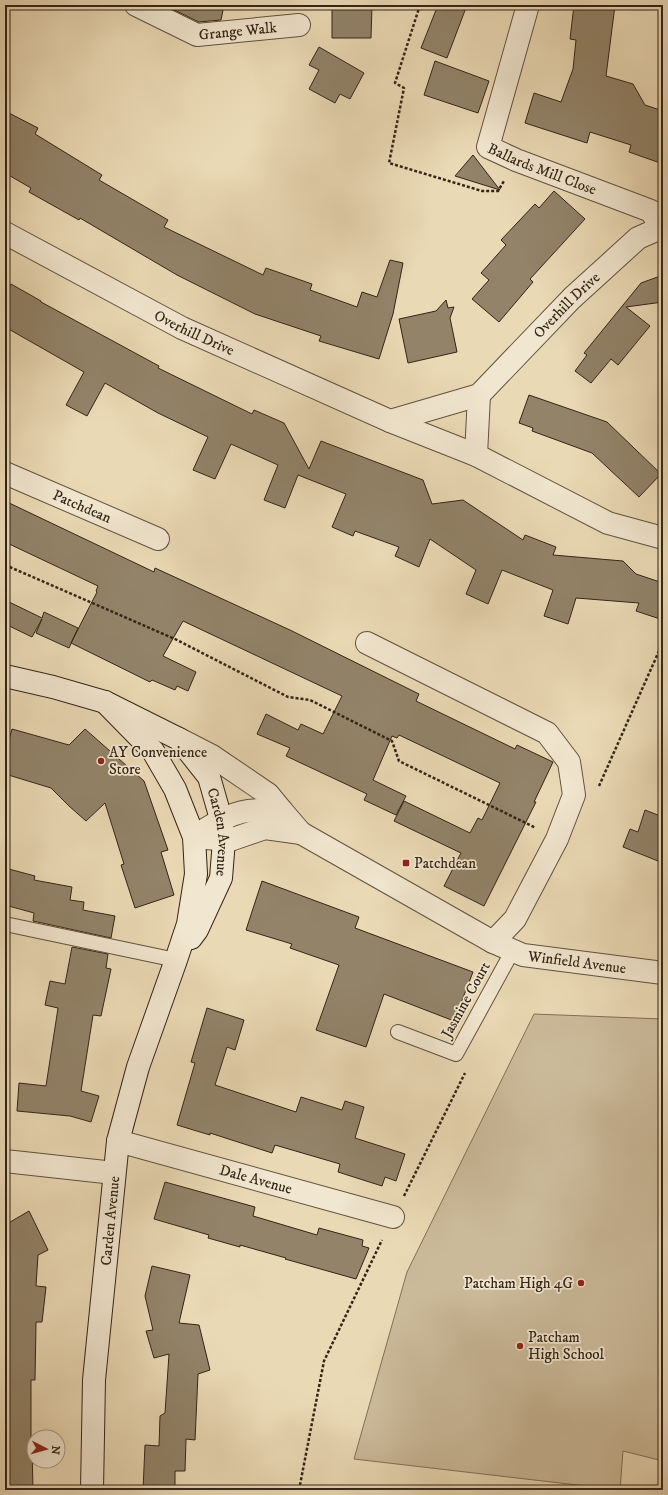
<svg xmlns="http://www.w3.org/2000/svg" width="668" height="1495" viewBox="0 0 668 1495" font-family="'IM FELL DW Pica',serif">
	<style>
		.green { fill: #cbba9a; stroke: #7f7058 }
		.building { fill: #928369; stroke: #332516 }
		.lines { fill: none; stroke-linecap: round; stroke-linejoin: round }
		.lane-casing { stroke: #61523e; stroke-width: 16 }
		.street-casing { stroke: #61523e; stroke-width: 24 }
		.secondary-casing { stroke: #332516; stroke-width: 24 }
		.path { stroke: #332516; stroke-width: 2.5; stroke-dasharray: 3 2; stroke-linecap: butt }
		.lane { stroke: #f1e6cf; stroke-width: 14 }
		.street { stroke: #f1e6cf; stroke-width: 22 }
		.secondary { stroke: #f1e6cf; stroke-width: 22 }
		.poi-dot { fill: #8f2418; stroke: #f1e6cf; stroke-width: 1.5 }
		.labels { text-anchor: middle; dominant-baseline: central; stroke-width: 3.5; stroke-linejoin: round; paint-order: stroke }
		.street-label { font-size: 15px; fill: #332516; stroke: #f1e6cf }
		.poi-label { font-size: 15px; fill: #332516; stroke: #f1e6cf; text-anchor: start }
	</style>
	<rect width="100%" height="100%" fill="#ead9b5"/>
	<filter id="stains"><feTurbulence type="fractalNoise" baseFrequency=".005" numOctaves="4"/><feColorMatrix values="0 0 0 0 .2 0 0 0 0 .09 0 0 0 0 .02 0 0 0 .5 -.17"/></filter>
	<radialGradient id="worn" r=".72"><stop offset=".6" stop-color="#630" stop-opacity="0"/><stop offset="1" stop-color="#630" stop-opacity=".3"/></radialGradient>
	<path class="green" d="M534 1014 663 1019V1461L623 1451 620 1490 354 1459 407 1272Z"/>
	<path class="building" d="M164 5H224L221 20 199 22Z
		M332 5H372L371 38H332Z
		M438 5H467L447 58 421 48Z
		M574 5H615L606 76 633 84 645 105 663 111V164L629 152 631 145 590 132 587 143 525 123 534 93 561 102 573 69 576 40 570 39Z
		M319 47 364 73 350 99 340 94 335 103 309 89 319 70 309 65Z
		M435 61 489 81 478 113 424 95Z
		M5 111 38 128 35 134 102 175 99 180 168 220 164 227 263 275 266 268 312 284 310 290 357 307 362 292 377 297 390 260 403 263 393 314 379 359 319 341 321 336 255 314 177 275 80 218 79 220 29 192 31 188 5 173Z
		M473 155 500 190 455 176Z
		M554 191 585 219 530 279 533 282 499 322 472 299 489 280 481 273 506 245 501 240 535 204 539 208Z
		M663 275V302L626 307 650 326 618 365 611 359 591 383 575 371 587 355 584 353 641 283Z
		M11 284 41 301V302L159 366 158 368 252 414 254 410 284 423 309 469 321 441 423 480 432 504 463 500 523 540 525 535 556 547 553 555 623 561 636 574 663 583V620L636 611 639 603 576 598 568 624 544 616 553 590 502 570 488 604 466 594 476 570 430 539 419 567 395 556 399 547 355 531 353 536 332 527 346 494 298 475 285 508 264 500 278 465 231 444 215 479 193 470 208 437 158 413 105 383 87 416 66 405 84 372 5 327V296Z
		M446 300 448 308 454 307 450 318 457 352 408 363 399 319 436 311Z
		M529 395 607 422 661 474 639 497 592 453 532 431 533 428 519 423Z
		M5 501 154 572 155 568 290 630 419 694 416 701 515 749 517 745 553 762 534 802H536L484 906 444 886 461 853 394 821 404 801 470 833 478 818 482 820 500 783 399 735 397 738 392 736 373 780 406 796 396 815 364 800 367 794 286 756 290 748 257 734 266 714 298 730 301 724 323 734 342 696 183 621 163 656 196 672 188 691 177 686 175 690 152 680 150 682 71 643 97 592 96 591 98 586 5 542Z
		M5 600 42 618 44 612 78 628 69 648 36 633 42 619 32 637 5 624Z
		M12 729 69 745 85 729 144 781 168 850 161 852 174 895 135 908 121 865 124 864 105 803 86 821 69 806 51 788 5 774V754Z
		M645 810 663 817V863L623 847 630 829 638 832Z
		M5 868 35 876 34 880 72 887 70 900 84 902 83 910 115 916 111 938 33 921 34 913 5 905Z
		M262 881 359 917 355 928 473 972 454 1021 384 994 366 1047 316 1030 339 965 290 948 292 944 246 930Z
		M72 947 108 954 106 968 111 969 101 1016 93 1015 81 1091 99 1096 91 1122 70 1116 17 1111 19 1083 46 1086 58 1008 45 1005 50 981 65 984Z
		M207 1008 244 1020 235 1050 227 1047 215 1085 296 1112 301 1097 342 1110 345 1101 364 1107 355 1138 405 1154 396 1181 385 1177 382 1186 338 1172 340 1164 275 1145 272 1153 210 1133V1135L177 1125 195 1063 191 1062Z
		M165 1182 255 1207 253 1216 317 1235 319 1228 363 1240 362 1246 369 1248 356 1279 285 1259 286 1258 240 1245V1247L208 1238 209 1235 154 1219Z
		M29 1211 48 1250 38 1255 36 1286 46 1287 42 1322H36L35 1380H31V1446H32L33 1490H5V1225Z
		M152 1266 190 1275 179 1323 199 1325 210 1370 198 1374 195 1440 186 1439 185 1471H175V1490H143L145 1445 159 1446 160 1416 165 1413 169 1354 154 1358 146 1331 153 1330 145 1296Z"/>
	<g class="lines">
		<defs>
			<path id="lane" d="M5 924 176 960
				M398 1032 456 1054 513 950"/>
			<g id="street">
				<path id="s1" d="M136 5 197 35 299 25"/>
				<path id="s2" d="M528 5 488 147 516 160 651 211 661 228"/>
				<path id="s3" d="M5 233 182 328 390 421 479 395 572 298 638 238 663 227"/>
				<path d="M390 421 476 455 608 523 663 538"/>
				<path d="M476 455 479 395"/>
				<path id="s4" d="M5 473 158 539"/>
				<path d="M367 643 547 733 569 762 574 795 557 839 515 919 493 942"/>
				<path id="s5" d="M179 739 212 756 268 794 282 811 301 833 493 942 523 955 663 973"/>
				<path d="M206 829C233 811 249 808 282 811"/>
				<path d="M194 837 230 840 265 828 301 833"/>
				<path id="s6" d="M118 1141 393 1217"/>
				<path d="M5 1161 114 1173"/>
			</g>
			<g id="secondary">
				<path id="s7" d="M5 676 53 687 105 702 179 739 209 777 221 819 224 840 221 878 197 930 191 938"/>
				<path id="s8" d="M92 1490 94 1380 118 1141 138 1067 176 960 188 924 196 874 194 837 175 789 153 751 105 702"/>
			</g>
		</defs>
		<use href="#lane" class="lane-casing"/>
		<use href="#street" class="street-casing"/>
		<use href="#secondary" class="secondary-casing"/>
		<path class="path" d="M420 5 395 83 404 88 389 163 482 191H498L504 181
			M5 565 175 639 288 697 310 700 392 741 399 761 536 828
			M599 786 663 642
			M404 1196 465 1073
			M299 1490 324 1361 382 1240"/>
		<use href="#lane" class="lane"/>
		<use href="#street" class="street"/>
		<use href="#secondary" class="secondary"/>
	</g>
	<g class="poi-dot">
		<circle cx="101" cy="761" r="4"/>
		<rect x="402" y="859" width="8" height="8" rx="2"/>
		<circle cx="581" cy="1283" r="4"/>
		<circle cx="520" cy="1346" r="4"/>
	</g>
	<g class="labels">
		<g class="street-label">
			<text stroke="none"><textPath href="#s1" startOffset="109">Grange Walk</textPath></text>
			<text stroke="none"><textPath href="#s2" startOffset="206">Ballards Mill Close</textPath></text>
			<text stroke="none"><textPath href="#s3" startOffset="647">Overhill Drive</textPath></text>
			<text stroke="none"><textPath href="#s3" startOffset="214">Overhill Drive</textPath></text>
			<text stroke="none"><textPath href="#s4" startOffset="84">Patchdean</textPath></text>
			<text stroke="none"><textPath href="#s7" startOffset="291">Carden Avenue</textPath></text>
			<text stroke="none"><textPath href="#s5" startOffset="464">Winfield Avenue</textPath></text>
			<text transform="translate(466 1000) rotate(-61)">Jasmine Court</text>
			<text stroke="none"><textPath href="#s6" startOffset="143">Dale Avenue</textPath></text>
			<text stroke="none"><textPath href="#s8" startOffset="270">Carden Avenue</textPath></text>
		</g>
		<g class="poi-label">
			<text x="109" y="752">AY Convenience<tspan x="109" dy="17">Store</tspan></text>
			<text x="414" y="863">Patchdean</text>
			<text x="573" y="1283" text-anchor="end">Patcham High 4G</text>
			<text x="528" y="1337">Patcham<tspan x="528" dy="17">High School</tspan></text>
		</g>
	</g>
	<rect width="668" height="1495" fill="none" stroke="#ead9b5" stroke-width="20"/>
	<rect x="6" y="6" width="656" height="1483" fill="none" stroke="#332516" stroke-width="2"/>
	<rect x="10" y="10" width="648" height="1475" fill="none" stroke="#332516"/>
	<g transform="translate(46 1449) rotate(96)"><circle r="19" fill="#f1e6cf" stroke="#a59985"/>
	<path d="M0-3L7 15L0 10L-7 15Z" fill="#8f2418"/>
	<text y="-6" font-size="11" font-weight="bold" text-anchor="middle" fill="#332516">N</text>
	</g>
	<rect width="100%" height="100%" filter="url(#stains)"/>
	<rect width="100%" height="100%" fill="url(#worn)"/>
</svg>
